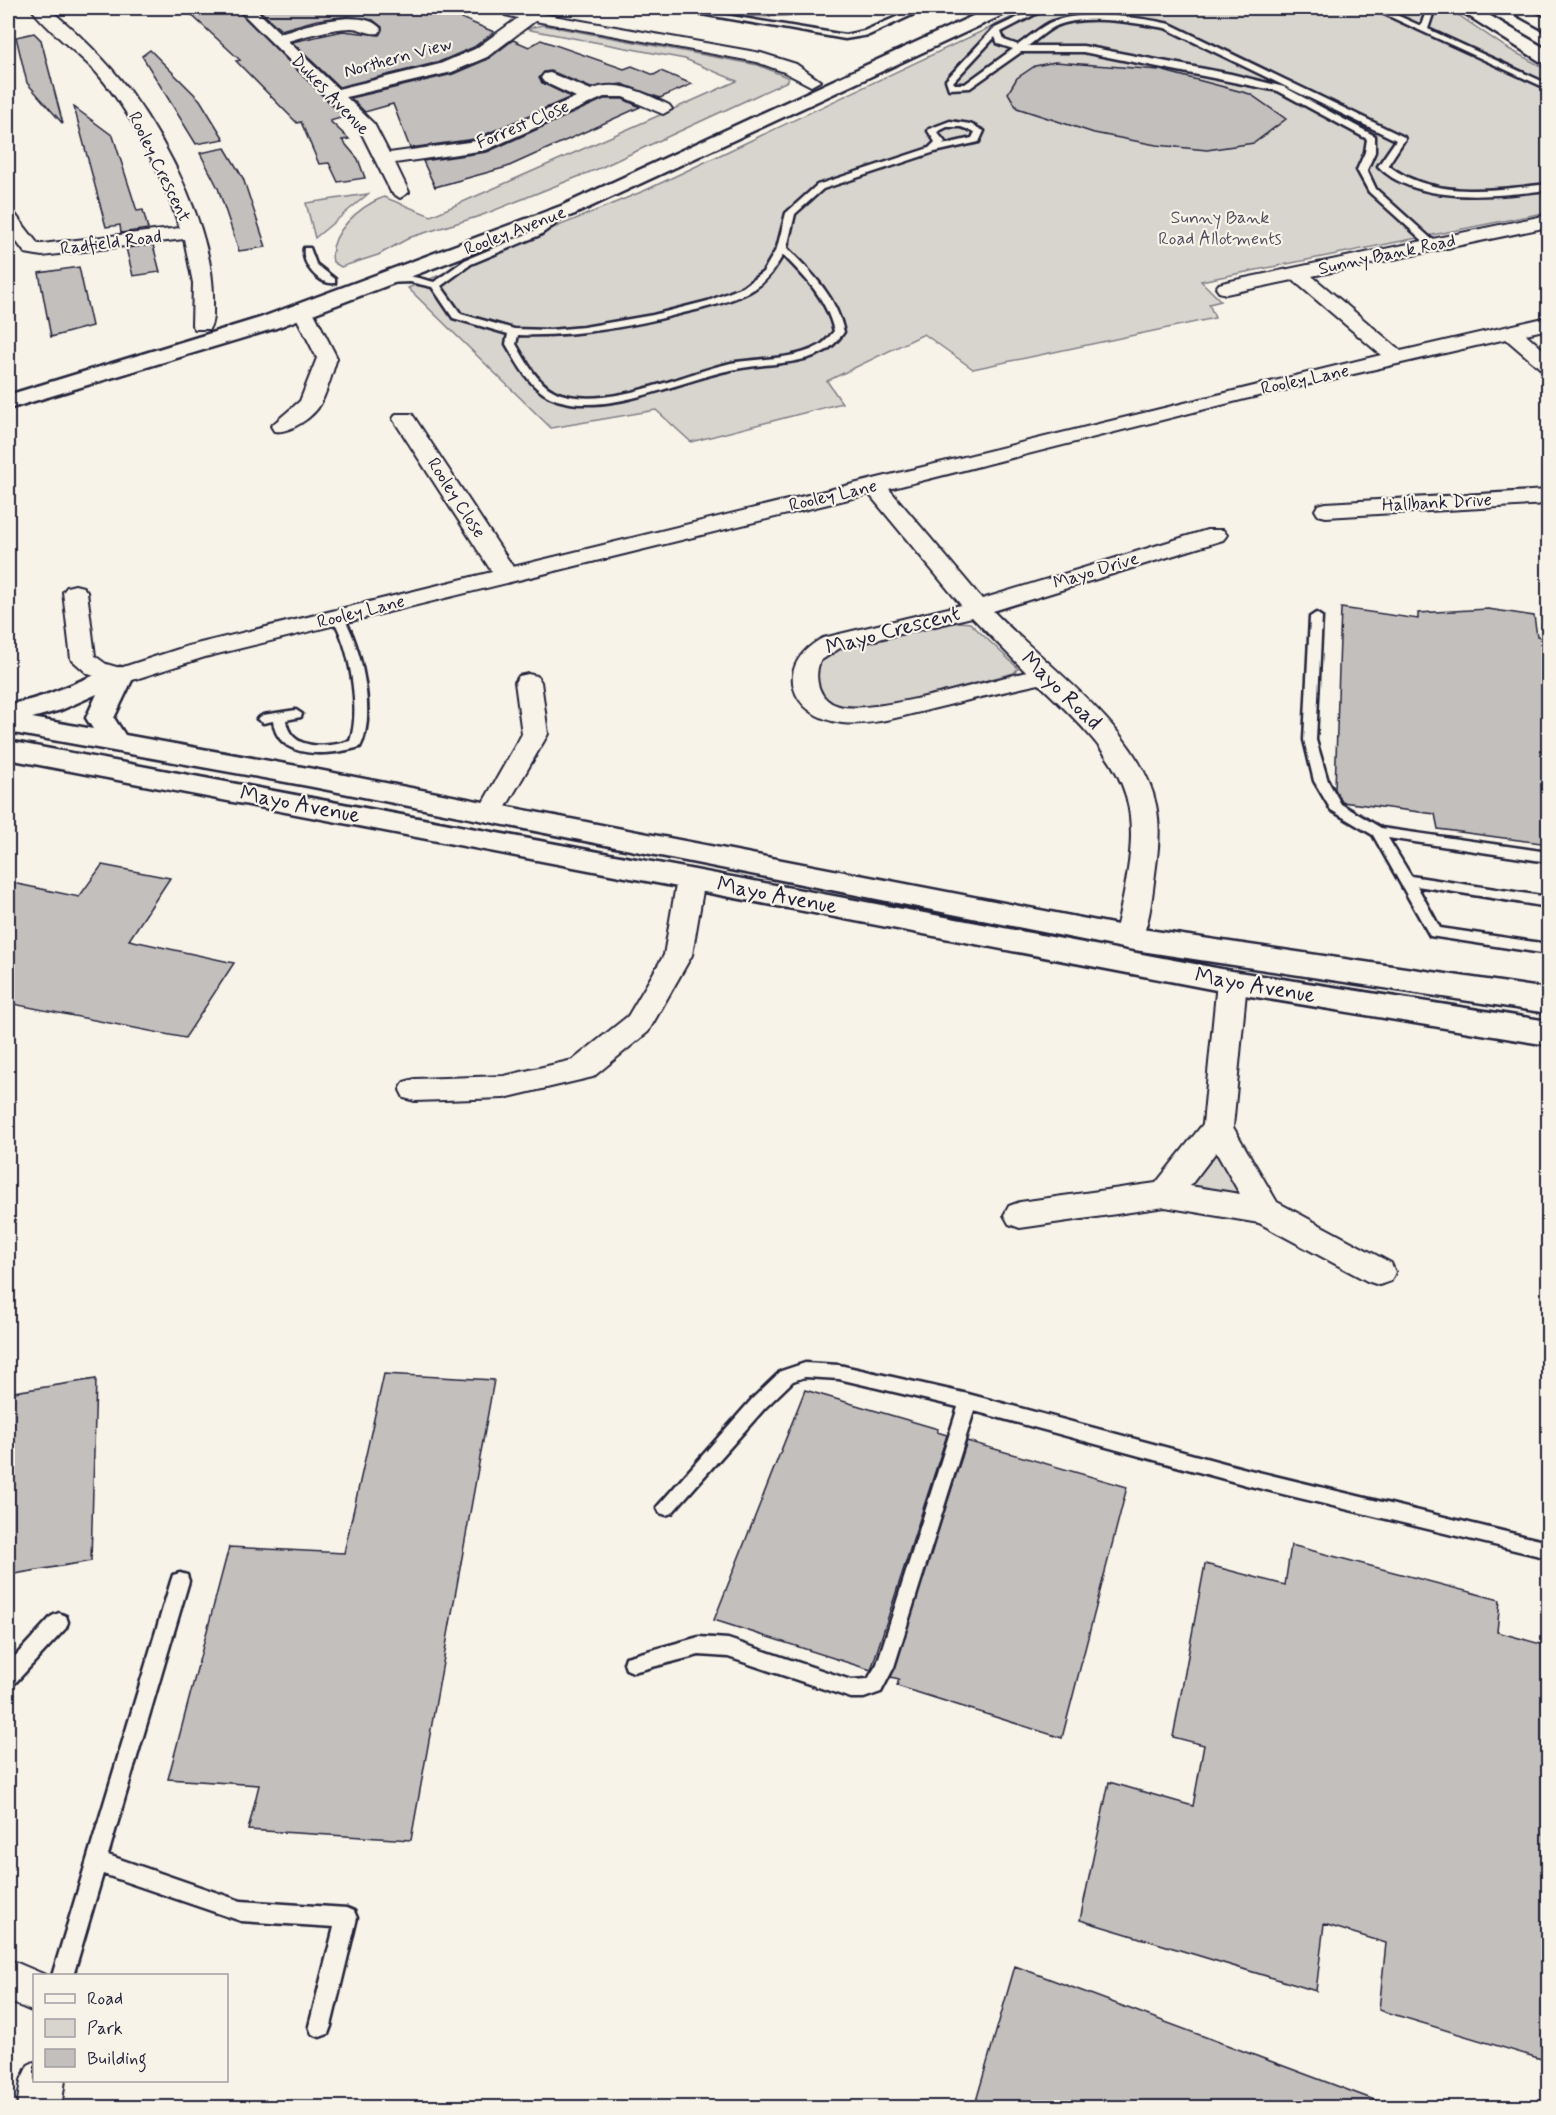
<svg xmlns="http://www.w3.org/2000/svg" width="1556" height="2115" viewBox="0 0 1556 2115" font-family="Mynerve,sans-serif">
	<style>
		.green { fill: #d8d5cf; stroke: #7d7c85; stroke-width: 1.5 }
		.building { fill: #c2bfbd; stroke: #22223b; stroke-width: 1.5 }
		.lines { fill: none; stroke-linecap: round; stroke-linejoin: round }
		.service-casing { stroke: #22223b; stroke-width: 5 }
		.minor-casing { stroke: #22223b; stroke-width: 4 }
		.primary-casing { stroke: #22223b; stroke-width: 5 }
		.trunk-casing { stroke: #22223b; stroke-width: 5 }
		.service { fill: #f7f3e8; fill-rule: evenodd }
		.minor { fill: #f7f3e8; fill-rule: evenodd }
		.primary { fill: #f7f3e8; fill-rule: evenodd }
		.trunk { fill: #f7f3e8; fill-rule: evenodd }
		.labels { text-anchor: middle; dominant-baseline: central; stroke-width: 4.5; stroke-linejoin: round; paint-order: stroke }
		.far-street-label { font-size: 18px; fill: #22223b; stroke: #f7f3e8 }
		.far-park-label { font-size: 18px; fill: #504f60; stroke: #f7f3e8 }
		.street-label { font-size: 22px; fill: #22223b; stroke: #f7f3e8 }
	</style>
	<rect width="100%" height="100%" fill="#f7f3e8"/>
	<filter id="ink" filterUnits="userSpaceOnUse"><feTurbulence type="fractalNoise" baseFrequency=".0167" numOctaves="2"/><feDisplacementMap in="SourceGraphic" scale="12" xChannelSelector="R" yChannelSelector="G"/><feConvolveMatrix kernelMatrix="1 2 1 2 8 2 1 2 1" color-interpolation-filters="sRGB"/></filter>
	<g filter="url(#ink)">
		<path class="green" d="M688 8H835C788 20 736 19 688 8Z
			M1031 8H1448L1507 48 1548 70V212L1201 281 1221 301 1209 304 1215 318 973 369 924 334 827 381 842 403 691 442 656 410 551 428 408 288 646 190Z
			M543 25 758 65 789 78 788 81 600 168 480 216 411 237 378 255 341 267 333 262C327 234 360 206 384 197L431 216 737 81 685 59 525 29Z
			M368 194 315 238 306 203Z
			M959 622 970 623 1018 668 1014 673C991 679 967 685 943 692 914 699 821 731 817 679 816 667 821 660 830 652Z
			M1219 1141 1256 1203 1179 1190Z"/>
		<path class="building" d="M184 8H235L344 117 330 121 349 139 342 140 358 159 365 178 338 182 329 163 319 164 301 122 297 123 236 61 240 60Z
			M257 8H459L461 18 494 32 474 47 439 62 339 87 292 42 343 31 379 35 382 27 373 20 348 16 317 20 281 30Z
			M34 33 41 40 63 124 27 83 16 37Z
			M513 40 529 47 541 40 624 69 632 66 654 75 661 71 692 84 660 98 622 84 591 88 551 71 544 72 539 78 542 83 571 97 475 139 410 148 393 104 365 112 351 98 453 74 488 59Z
			M150 50 200 100 224 139 196 144 142 56Z
			M1055 62 1160 70 1250 94 1286 119 1254 143 1207 150 1156 145 1094 133 1017 108 1008 93 1017 78 1035 66Z
			M604 99H623L640 107 507 167 435 187 423 161 487 152Z
			M74 107 113 136 137 211 143 210 148 229 121 233 120 225 106 227Z
			M225 148 243 178 266 247 239 251 218 188 200 153Z
			M153 245 160 272 133 276 126 248Z
			M79 267 92 326 51 337 39 273Z
			M1341 608 1418 619V613L1488 609 1534 616 1537 636 1548 638V844L1438 829 1435 814 1342 802 1335 789Z
			M102 865 170 878 129 940 234 963 185 1038 8 1003V882L79 897Z
			M384 1374 494 1380 411 1840 248 1830 259 1785 168 1779 229 1547 344 1553Z
			M96 1379 91 1561 8 1575V1393Z
			M805 1390 938 1429 937 1432 947 1435 871 1670 714 1620Z
			M967 1441 1127 1487 1062 1738 897 1686 899 1679 891 1677Z
			M1291 1545 1500 1600 1497 1632 1548 1646V2061L1379 2010 1386 1943 1324 1924 1316 1991 1080 1920 1109 1782 1193 1806 1204 1745 1173 1737 1205 1564 1285 1585Z
			M1015 1966 1388 2105 1387 2108H974Z"/>
		<g class="lines">
			<defs>
				<path id="service" d="M667 8H683L845 35 864 31 917 8H927L869 35 845 39Z
					M1038 8H1047L1001 32 1004 40 1018 45C1028 38 1038 29 1049 23 1079 9 1138 17 1170 24L1404 137 1405 139 1388 165C1432 200 1496 190 1548 184V190C1499 196 1416 206 1378 166L1396 140 1165 28C1134 23 1084 13 1054 27 1045 32 1036 40 1028 46H1083L1231 74 1284 87 1375 136V152L1367 170 1376 189 1436 243V247H1430L1369 192 1357 170 1365 152 1367 139 1278 91 1083 52H1021L970 88 949 89 946 80 993 29ZM995 37 998 44 1013 49 965 84H955L953 82Z
					M1371 8H1381L1421 26 1427 8H1435L1428 29 1548 84V89Z
					M950 121 970 124 984 131 979 142 935 152 823 189 795 214 787 248C812 273 836 296 844 332 839 339 832 347 825 351 798 366 760 363 731 370 678 381 610 416 557 400 531 391 519 366 506 344L508 334 453 318 432 287 410 282 386 283 381 280C395 270 419 278 434 282L465 260 534 231 566 209 571 212 569 214 540 235 471 264 441 286 461 314 514 329 550 330 584 327 653 315 708 301 743 287 763 272 777 248 786 213 817 185 929 148 935 142 928 131 929 129ZM947 127H961L975 132 972 138 942 145 945 142 937 132ZM783 255C806 278 826 298 834 331 829 337 824 344 817 347 792 360 758 358 731 363 682 374 611 409 561 394 539 387 527 363 516 344L518 335C574 337 629 327 683 313 706 308 729 302 749 292 766 283 774 270 783 255Z
					M304 248H310L316 264 335 279V283C318 285 301 263 304 248Z
					M1316 613 1322 617 1316 740 1328 781 1341 804 1381 828 1548 852V862L1388 838 1411 876 1548 897V907L1417 886 1440 928 1548 944V954L1430 936 1373 835 1331 810 1314 781 1304 740 1310 617Z
					M338 614 342 615C361 643 377 716 360 747 331 755 278 762 273 721L263 723 257 719 263 715 296 710 302 714 301 717 286 720C290 751 326 748 350 741 361 711 350 645 332 618Z
					M805 1363 839 1365 968 1394 1250 1470 1548 1542V1558L1250 1486 974 1411 894 1667 881 1692 864 1698H851L728 1657 699 1655 633 1672 626 1669 624 1663 626 1657 699 1637 728 1639 851 1680 868 1679 877 1664 958 1407 839 1379 805 1377 793 1381 765 1408 672 1513 666 1515 660 1513 657 1507 753 1398 781 1371Z
					M180 1573 187 1575 189 1581 108 1855 241 1901 347 1908 354 1911 357 1918 331 2026 328 2034 320 2037 312 2034 309 2026 334 1927 241 1921 103 1874 73 1976H52L171 1581 173 1575Z
					M59 1613 66 1616 68 1622 66 1628 15 1683 8 1686V1664L52 1616Z"/>
				<path id="minor" d="M31 8H48C77 32 105 59 128 89 169 144 215 234 213 303 213 312 214 322 209 329H195L192 325 193 283 184 239 42 256 25 253 8 230V212L15 214 38 244H42L180 228C161 173 135 117 96 72 77 52 46 29 31 8Z
					M237 8H254L280 33C304 26 363 6 381 29L379 33C369 35 361 28 351 28 329 29 309 35 288 41L338 89 440 64 475 49 518 18 505 15 503 12 509 8 761 53 796 64 820 81 811 86 784 72 757 62 535 21 487 57 452 72 346 97 374 124 389 153 476 141 576 97 544 82 541 78 544 74 550 73 591 90C618 78 645 94 669 105L672 109 663 114 623 97H604L486 150 395 163 409 192 400 198 391 192 360 130Z
					M1548 215V227L1312 276 1401 351 1548 317V329L1526 334 1548 354V371L1541 369 1506 339 1245 399 889 489 982 599 1207 530H1223L1227 535 1223 540 993 611C1045 665 1141 730 1156 805 1161 828 1158 852 1155 874 1152 896 1150 926 1138 945L1128 948 1118 945 1114 938C1146 804 1139 778 1039 684 1003 692 968 700 932 709 903 716 872 726 842 723 789 716 773 664 823 638L961 605 869 494 205 657 120 684 88 674 71 659 63 592 67 587 75 585 83 587 87 592 95 656 106 664 120 668 188 646 492 572 393 419 396 414H412L513 567 1381 355 1293 280 1226 294 1219 292 1216 288 1219 284 1226 282ZM972 617 1026 672C988 681 872 715 839 706 819 701 813 679 820 661L840 648Z
					M303 305 310 307 313 311 337 358C332 373 328 389 321 403 314 417 289 434 274 431L271 426 300 401 317 358 293 311 296 307Z
					M1548 490V504L1326 517 1318 515 1315 510 1318 505 1326 503Z
					M528 674 537 676 541 682 548 734 499 819 490 822 481 819 477 813 522 734 515 682 519 676Z
					M691 870 701 872 705 879 692 955 648 1032 593 1077 504 1098 415 1101 404 1098 400 1090 404 1082 415 1079 504 1076 573 1060 628 1016 664 955 677 879 681 872Z
					M1232 972 1242 975 1247 982 1233 1127 1277 1202 1391 1263 1395 1272 1391 1281 1379 1285 1367 1281 1259 1223 1165 1207 1020 1228 1009 1224 1004 1215 1009 1206 1020 1202 1156 1183 1203 1124 1217 982 1222 975ZM1216 1152 1240 1194 1190 1186Z
					M8 1959 48 1976H34V2012L8 2001Z
					M34 2062V2080H65L61 2108H17L21 2080 28 2065Z"/>
				<path id="primary" d="M1456 8H1477L1548 50V63L1541 62Z
					M1505 8H1526L1548 20V32Z
					M120 667 130 670 134 676 114 718 125 735 308 768 1128 927 1548 989V1013L1128 949 308 786 8 732V704C47 700 81 677 120 667ZM97 694 86 718 93 729 32 718 61 710Z
					M8 741 1232 971 1548 1021V1045L1232 993 8 759Z"/>
				<path id="trunk" d="M990 8H1012L1009 12 575 214 276 328 8 409V395L260 318 561 206Z"/>
			</defs>
			<use href="#service" class="service-casing"/>
			<use href="#minor" class="minor-casing"/>
			<use href="#primary" class="primary-casing"/>
			<use href="#trunk" class="trunk-casing"/>
			<use href="#service" class="service"/>
			<use href="#minor" class="minor"/>
			<use href="#primary" class="primary"/>
			<use href="#trunk" class="trunk"/>
		</g>
	</g>
	<g class="labels">
		<g class="far-street-label">
			<text transform="translate(398 58) rotate(-15)">Northern View</text>
			<text transform="translate(330 95) rotate(46)">Dukes Avenue</text>
			<text transform="translate(523 125) rotate(-23)">Forrest Close</text>
			<text transform="translate(159 167) rotate(64)">Rooley Crescent</text>
			<text transform="translate(515 231) rotate(-21)">Rooley Avenue</text>
			<text transform="translate(111 243) rotate(-7)">Radfield Road</text>
			<text transform="translate(1387 255) rotate(-12)">Sunny Bank Road</text>
			<text transform="translate(1305 380) rotate(-12)">Rooley Lane</text>
			<text transform="translate(833 496) rotate(-13)">Rooley Lane</text>
			<text transform="translate(456 498) rotate(57)">Rooley Close</text>
			<text transform="translate(1437 503) rotate(-3)">Hallbank Drive</text>
			<text transform="translate(1096 571) rotate(-17)">Mayo Drive</text>
			<text transform="translate(361 612) rotate(-14)">Rooley Lane</text>
		</g>
		<g class="far-park-label">
			<text x="1220" y="218">Sunny Bank<tspan x="1220" dy="21">Road Allotments</tspan></text>
		</g>
		<g class="street-label">
			<text transform="translate(893 631) rotate(-15)">Mayo Crescent</text>
			<text transform="translate(1061 691) rotate(44)">Mayo Road</text>
			<text transform="translate(300 805) rotate(11)">Mayo Avenue</text>
			<text transform="translate(777 896) rotate(11)">Mayo Avenue</text>
			<text transform="translate(1255 986) rotate(10)">Mayo Avenue</text>
		</g>
	</g>
	<rect width="1556" height="2115" fill="none" stroke="#f7f3e8" stroke-width="30"/>
	<rect x="15" y="15" width="1526" height="2085" fill="none" stroke="#22223b" stroke-width="2" filter="url(#ink)"/>
	<rect x="33" y="1974" width="195" height="108" fill="#f7f3e8" stroke="#a29fa3" stroke-width="1.5"/>
	<rect x="45" y="1994" width="30" height="9" fill="#f7f3e8" stroke="#a29fa3" stroke-width="1.5"/>
	<text x="87" y="2004" font-size="18" fill="#22223b">Road</text>
	<rect x="45" y="2019" width="30" height="18" fill="#d8d5cf" stroke="#a29fa3" stroke-width="1.5"/>
	<text x="87" y="2034" font-size="18" fill="#22223b">Park</text>
	<rect x="45" y="2049" width="30" height="18" fill="#c2bfbd" stroke="#a29fa3" stroke-width="1.5"/>
	<text x="87" y="2064" font-size="18" fill="#22223b">Building</text>
</svg>
